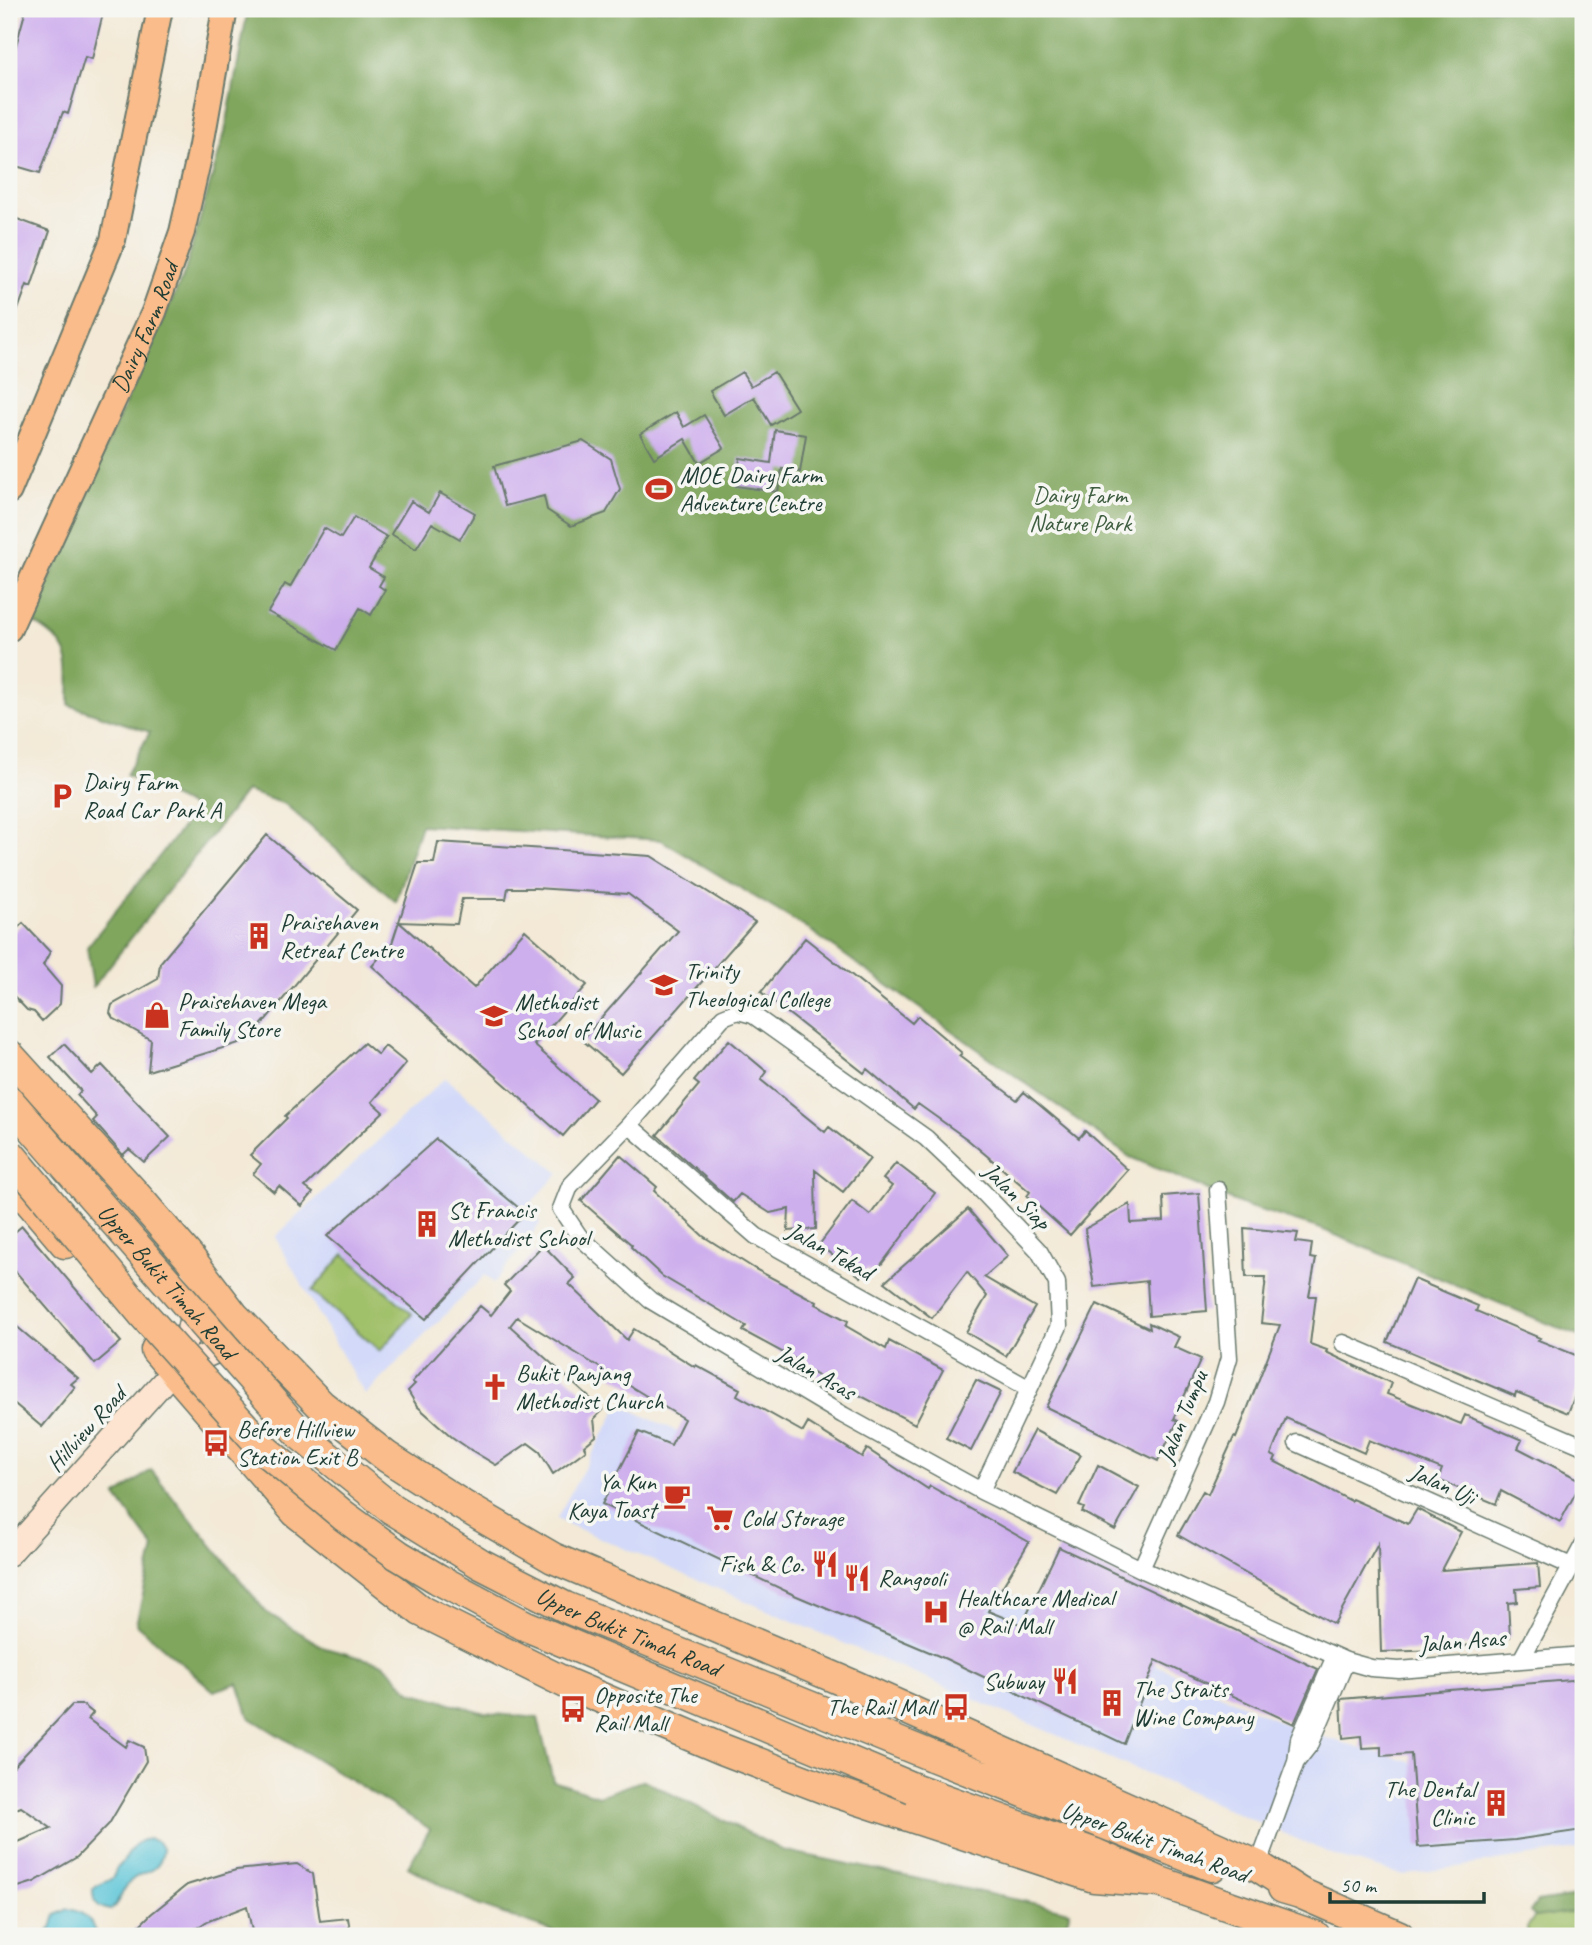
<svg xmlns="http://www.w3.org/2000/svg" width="1592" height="1945" viewBox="0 0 1592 1945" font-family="Caveat,sans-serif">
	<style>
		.built { fill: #d2d9f9 }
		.green { fill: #a0c069; stroke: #607e4e; stroke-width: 2 }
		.forest { fill: #80a65d; stroke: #507248; stroke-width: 2 }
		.water { fill: #5cc5d7; stroke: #3e8186; stroke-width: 2 }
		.building { fill: #ceafed }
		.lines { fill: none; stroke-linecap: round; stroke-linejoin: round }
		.street-casing { stroke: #69796d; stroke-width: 19 }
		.secondary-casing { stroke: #69796d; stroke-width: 26 }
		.primary-casing { stroke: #69796d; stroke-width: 28 }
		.highway-casing { stroke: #69796d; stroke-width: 33 }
		.street { stroke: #fff; stroke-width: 16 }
		.secondary { stroke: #fde4d0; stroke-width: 23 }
		.primary { stroke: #f9bc8a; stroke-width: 24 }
		.highway { stroke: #f9bc8a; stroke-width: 30 }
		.highway-bridge-casing { stroke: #69796d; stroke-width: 33; stroke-linecap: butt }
		.highway-bridge { stroke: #f9bc8a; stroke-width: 30 }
		.labels { text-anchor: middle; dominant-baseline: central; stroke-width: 7; stroke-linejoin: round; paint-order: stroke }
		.street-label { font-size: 24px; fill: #1f3d34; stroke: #f6f6f2 }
		.poi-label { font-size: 24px; fill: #1f3d34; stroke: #f6f6f2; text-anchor: start }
		.park-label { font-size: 24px; fill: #3f5e41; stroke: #f6f6f2 }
	</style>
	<rect width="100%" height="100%" fill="#f6f6f2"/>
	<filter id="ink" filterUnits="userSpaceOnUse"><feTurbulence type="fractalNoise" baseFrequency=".0143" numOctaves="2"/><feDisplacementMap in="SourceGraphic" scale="14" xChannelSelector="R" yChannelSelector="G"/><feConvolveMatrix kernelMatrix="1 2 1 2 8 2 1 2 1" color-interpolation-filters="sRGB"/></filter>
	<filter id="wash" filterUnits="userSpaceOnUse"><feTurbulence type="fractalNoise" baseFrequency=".00686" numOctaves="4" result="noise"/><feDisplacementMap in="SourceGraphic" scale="28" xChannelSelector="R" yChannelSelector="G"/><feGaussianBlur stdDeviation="1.57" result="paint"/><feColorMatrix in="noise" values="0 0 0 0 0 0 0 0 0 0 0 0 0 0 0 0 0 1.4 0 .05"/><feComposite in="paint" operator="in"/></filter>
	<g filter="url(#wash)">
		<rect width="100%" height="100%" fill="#f3e9d6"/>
		<path class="built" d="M445 1078 559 1173 531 1203 540 1224 494 1283 485 1275 365 1395 275 1237Z
			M620 1404 1157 1665 1296 1729 1414 1763 1583 1745V1848L1403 1875 1341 1858 556 1519Z"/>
		<path class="green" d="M344 1254 412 1314 380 1351 312 1291Z
			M1583 1910V1935L1528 1936 1527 1927 1535 1917Z"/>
		<path class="forest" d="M248 9H1277L1286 16 1305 14 1311 9H1583V1338L1321 1229 1246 1206 1130 1157 808 929 661 840 421 825 396 902 285 804 246 791 93 987 87 947 197 809 126 775 150 732 69 705C70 661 74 645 32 622L97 466 184 274 225 132Z
			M151 1470 266 1612 325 1648 384 1664 411 1692 485 1713 538 1718 553 1781 599 1796 644 1780 782 1850 1070 1911 1063 1936H566L478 1905 408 1867 430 1829 249 1717 238 1683 214 1691 136 1624 154 1548 116 1496Z
			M1583 1895V1910L1535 1917 1530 1912 1537 1902Z"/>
		<path class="water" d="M150 1839 158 1842 163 1850C158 1876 148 1868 133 1879 121 1888 121 1903 110 1910 98 1908 92 1902 93 1889 103 1880 113 1884 116 1869 131 1858 129 1840 150 1839Z
			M68 1909C83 1912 90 1917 95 1932L92 1936H44L52 1928 56 1915Z"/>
		<g id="blocks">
			<path class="building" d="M26 9H104L92 59 85 57 68 114 63 112 40 173 9 164V71Z
				M9 216 50 231 31 287 27 285 11 329H9Z
				M742 372 751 386 774 372 797 409 771 425 754 397 724 415 710 391Z
				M676 412 684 427 704 415 724 448 699 463 685 439 654 458 640 434Z
				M775 430 806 435 800 472 782 469 778 492 736 486 740 458 771 463Z
				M583 441 611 459 620 489 606 513 571 526 547 510 544 496 505 506 494 466Z
				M440 493 475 513 460 539 432 523 416 549 391 534 411 501 429 512Z
				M354 517 387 537 369 568 384 577 379 586 385 590 371 615 360 608 336 650 268 612 285 584 290 587 324 528 341 538Z
				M267 835 357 910 249 1040 148 1071 151 1040 113 1018 110 1013 112 1005 158 979 160 963Z
				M438 842 651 856 755 922 621 1073 582 1040 678 931 628 894 535 888H508L506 899H462L457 924 399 922 474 988 525 930 587 985 534 1045 595 1099 563 1136 372 966 392 943 418 863H434Z
				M23 923 50 952 43 965 61 986 60 1004 42 1021 34 1012 27 1010 9 991V936Z
				M805 938 912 1023 918 1016 962 1053 959 1056 1017 1100 1024 1092 1079 1138 1085 1131 1128 1170 1070 1235 1027 1196 1030 1192 967 1139 918 1104 914 1109 867 1069 864 1073 761 992Z
				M729 1040 767 1072 761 1080 825 1132 829 1127 870 1159 843 1192 815 1170 816 1229 788 1231 789 1209 770 1213 740 1194 733 1202 657 1135 699 1085 694 1081Z
				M364 1043 378 1055 385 1046 406 1063 372 1102 383 1112 305 1187 313 1193 302 1206 279 1186 274 1192 253 1174 261 1164 250 1155 287 1118 285 1116Z
				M64 1044 92 1074 102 1065 170 1137 144 1162 129 1149 123 1155 93 1121 97 1117 77 1095 81 1091 50 1057Z
				M436 1139 525 1213 426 1319 327 1236Z
				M620 1155 657 1187 654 1191 703 1236 755 1269 817 1302 816 1304 848 1321 846 1326 886 1349 889 1341 943 1370 915 1424 844 1387 842 1390 793 1362 795 1359 743 1331 746 1326 662 1276 631 1247 632 1245 581 1201Z
				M896 1163 935 1193 874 1274 867 1269 861 1277 819 1245 852 1201 870 1215 892 1186 883 1179Z
				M1199 1193 1207 1311 1149 1316 1147 1281 1094 1287 1085 1229 1130 1204 1131 1223 1164 1221 1163 1196Z
				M968 1209 1008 1256 984 1277 1035 1307 1006 1356 966 1332 987 1296 967 1272 932 1318 885 1282Z
				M22 1226 121 1342 95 1364 9 1264V1237Z
				M1244 1228 1298 1233 1296 1242 1312 1244 1310 1258 1316 1259 1309 1296H1316L1310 1344 1327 1350 1326 1352 1391 1383 1387 1394 1461 1424 1465 1415 1522 1440 1518 1448 1582 1481 1560 1522 1501 1491 1496 1504 1438 1480 1442 1469 1369 1440 1364 1453 1286 1418 1271 1455 1276 1457 1274 1461 1351 1501 1352 1499 1408 1524 1417 1509 1461 1532 1441 1570 1538 1563 1540 1587 1516 1589 1517 1602 1508 1603 1510 1637 1477 1639 1478 1645 1443 1647V1650L1381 1652 1378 1544 1334 1624 1178 1535 1203 1491 1208 1494 1234 1437 1236 1438 1280 1325 1261 1323 1266 1277H1246Z
				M543 1245 575 1278 569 1284 627 1340 634 1329 695 1367 696 1365 740 1389 737 1395 803 1432 808 1423 862 1457 867 1449 928 1489 930 1486 1029 1542 988 1611 1022 1625 1059 1547 1318 1669 1294 1724 1156 1660 1124 1744 946 1659 792 1594 602 1504 639 1432 671 1445 684 1419 517 1317 510 1326 603 1410 594 1419 596 1436 584 1446 586 1450 553 1474 540 1452 528 1443 496 1465 471 1450 452 1437 417 1406 408 1391 415 1384 412 1382 480 1306 491 1315 510 1291 504 1285Z
				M1414 1279 1478 1306 1476 1311 1540 1338 1538 1340 1583 1358V1375L1568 1413 1516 1392 1515 1396 1387 1342Z
				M1097 1304 1150 1329 1149 1323 1179 1337 1174 1347 1201 1359 1174 1419 1178 1421 1158 1461 1046 1407Z
				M9 1320 78 1378 71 1384 75 1387 42 1427 9 1399Z
				M976 1380 1001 1392 971 1451 946 1438Z
				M1034 1430 1081 1455 1057 1495 1012 1472Z
				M1098 1465 1139 1487 1115 1530 1082 1512 1084 1508 1079 1506Z
				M1583 1679V1830L1515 1840 1418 1847 1411 1754 1381 1756V1747L1362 1748 1361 1736 1343 1738 1341 1699Z
				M72 1705H83L93 1713 88 1719 126 1747 129 1740 144 1747 146 1761 109 1824 77 1857 34 1882 9 1890V1846L51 1828 21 1807 9 1812V1771Z
				M297 1864 313 1874 320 1921 348 1918 351 1936H253L247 1906 206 1922 185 1936H129L151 1914 187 1885 236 1870Z"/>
		</g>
	</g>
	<g filter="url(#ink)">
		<use href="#blocks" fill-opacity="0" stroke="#69796d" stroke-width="2"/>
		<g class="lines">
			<defs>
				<path id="street" d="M629 1125 756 1236 1028 1388
					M1343 1343 1583 1446
					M1297 1443 1571 1566
					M981 1491 1059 1326 1057 1283 1039 1251 982 1191 926 1138 753 1015 738 1011 723 1017 629 1125 570 1186 561 1209 579 1236 650 1300 843 1415 981 1491 1141 1569 1346 1661 1371 1668 1399 1670 1583 1655
					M1141 1569 1216 1402 1229 1358 1218 1190
					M1522 1658 1583 1545
					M1296 1762 1311 1743 1346 1661
					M1258 1866 1296 1762 1299 1739 1335 1656"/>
				<path id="secondary" d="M174 1370 217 1351H240
					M9 1554 174 1370 187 1338 197 1288 190 1261"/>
				<g id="primary">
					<path d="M9 491 113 240 160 9"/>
					<path id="s1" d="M9 629 154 312 182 232 199 157 225 9"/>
				</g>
				<path id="highway" d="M9 1055 133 1192 189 1257 234 1316 321 1405 387 1457 462 1505 553 1558 855 1686 1258 1866 1300 1893
					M9 1177 65 1243
					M156 1350 296 1512 421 1611 566 1683 722 1749 826 1789 1094 1877 1160 1882
					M932 1756 1212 1866
					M913 1788 1093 1853 1160 1882 1315 1936
					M1283 1888 1300 1893 1399 1936"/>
			</defs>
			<use href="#street" class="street-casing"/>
			<use href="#secondary" class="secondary-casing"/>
			<use href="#primary" class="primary-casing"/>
			<use href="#highway" class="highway-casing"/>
			<use href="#street" class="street"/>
			<use href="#secondary" class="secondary"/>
			<use href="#primary" class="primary"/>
			<use href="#highway" class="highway"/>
			<defs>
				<g id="highway-bridge">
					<path id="s2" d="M9 1101 303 1437 392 1509 481 1564 565 1607 932 1756"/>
					<path d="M9 1153 143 1314 266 1451 344 1516 398 1555 438 1579 524 1625 913 1788"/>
				</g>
			</defs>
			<use href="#highway-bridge" class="highway-bridge-casing"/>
			<use href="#highway-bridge" class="highway-bridge"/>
		</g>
	</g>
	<defs>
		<symbol id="stadium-bare" viewBox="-9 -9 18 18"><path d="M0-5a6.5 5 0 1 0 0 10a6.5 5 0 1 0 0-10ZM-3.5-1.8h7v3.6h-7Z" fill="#c8321e" stroke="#f6f6f2" stroke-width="2.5" paint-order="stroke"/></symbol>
		<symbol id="parking-bare" viewBox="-9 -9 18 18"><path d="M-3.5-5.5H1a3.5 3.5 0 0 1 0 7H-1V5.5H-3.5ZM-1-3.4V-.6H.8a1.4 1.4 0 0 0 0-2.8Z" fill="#c8321e" stroke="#f6f6f2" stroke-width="2.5" paint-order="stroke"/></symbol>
		<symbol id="building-bare" viewBox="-9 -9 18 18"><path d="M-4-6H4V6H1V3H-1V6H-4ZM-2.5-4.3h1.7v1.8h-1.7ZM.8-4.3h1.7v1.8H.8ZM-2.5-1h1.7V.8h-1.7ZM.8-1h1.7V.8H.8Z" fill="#c8321e" stroke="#f6f6f2" stroke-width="2.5" paint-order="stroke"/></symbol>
		<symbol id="university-bare" viewBox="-9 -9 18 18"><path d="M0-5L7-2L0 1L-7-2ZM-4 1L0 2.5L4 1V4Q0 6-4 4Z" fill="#c8321e" stroke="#f6f6f2" stroke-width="2.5" paint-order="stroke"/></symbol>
		<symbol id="shop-bare" viewBox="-9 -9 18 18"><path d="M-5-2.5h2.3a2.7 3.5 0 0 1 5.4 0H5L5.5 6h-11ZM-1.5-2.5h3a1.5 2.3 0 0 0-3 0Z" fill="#c8321e" stroke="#f6f6f2" stroke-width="2.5" paint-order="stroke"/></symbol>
		<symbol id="school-bare" viewBox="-9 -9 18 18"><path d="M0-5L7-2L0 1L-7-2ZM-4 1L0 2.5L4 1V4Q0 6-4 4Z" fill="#c8321e" stroke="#f6f6f2" stroke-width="2.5" paint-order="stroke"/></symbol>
		<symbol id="church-bare" viewBox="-9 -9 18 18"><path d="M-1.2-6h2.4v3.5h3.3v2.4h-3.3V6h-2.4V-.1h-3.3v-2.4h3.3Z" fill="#c8321e" stroke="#f6f6f2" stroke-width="2.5" paint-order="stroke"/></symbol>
		<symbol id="bus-bare" viewBox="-9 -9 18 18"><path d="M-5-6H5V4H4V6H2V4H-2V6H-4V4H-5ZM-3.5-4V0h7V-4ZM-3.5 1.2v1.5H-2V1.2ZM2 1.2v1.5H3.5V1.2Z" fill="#c8321e" stroke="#f6f6f2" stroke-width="2.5" paint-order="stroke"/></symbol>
		<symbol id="cafe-bare" viewBox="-9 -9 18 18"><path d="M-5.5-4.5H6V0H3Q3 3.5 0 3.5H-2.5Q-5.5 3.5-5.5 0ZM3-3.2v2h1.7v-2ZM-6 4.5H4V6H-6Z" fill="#c8321e" stroke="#f6f6f2" stroke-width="2.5" paint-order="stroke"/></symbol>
		<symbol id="supermarket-bare" viewBox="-9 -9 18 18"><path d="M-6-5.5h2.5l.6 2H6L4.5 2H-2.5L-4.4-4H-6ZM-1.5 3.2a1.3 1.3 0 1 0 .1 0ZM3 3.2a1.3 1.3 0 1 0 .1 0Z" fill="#c8321e" stroke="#f6f6f2" stroke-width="2.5" paint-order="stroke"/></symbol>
		<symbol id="restaurant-bare" viewBox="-9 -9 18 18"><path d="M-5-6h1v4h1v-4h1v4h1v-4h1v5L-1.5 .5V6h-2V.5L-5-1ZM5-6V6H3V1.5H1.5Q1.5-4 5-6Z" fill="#c8321e" stroke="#f6f6f2" stroke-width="2.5" paint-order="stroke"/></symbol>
		<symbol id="hospital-bare" viewBox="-9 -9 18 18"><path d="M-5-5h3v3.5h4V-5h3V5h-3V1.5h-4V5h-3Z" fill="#c8321e" stroke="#f6f6f2" stroke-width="2.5" paint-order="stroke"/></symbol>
	</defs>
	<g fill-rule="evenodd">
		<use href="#stadium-bare" x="640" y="470" width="38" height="38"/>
		<use href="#parking-bare" x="43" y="777" width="38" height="38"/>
		<use href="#building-bare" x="240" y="917" width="38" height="38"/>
		<use href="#university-bare" x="645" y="966" width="38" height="38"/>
		<use href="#shop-bare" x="138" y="996" width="38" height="38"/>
		<use href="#school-bare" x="475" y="997" width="38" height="38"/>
		<use href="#building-bare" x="408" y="1205" width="38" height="38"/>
		<use href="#church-bare" x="476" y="1368" width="38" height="38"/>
		<use href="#bus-bare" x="197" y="1424" width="38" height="38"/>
		<use href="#cafe-bare" x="658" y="1477" width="38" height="38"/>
		<use href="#supermarket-bare" x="701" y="1499" width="38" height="38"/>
		<use href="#restaurant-bare" x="806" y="1545" width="38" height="38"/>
		<use href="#restaurant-bare" x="838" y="1559" width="38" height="38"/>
		<use href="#hospital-bare" x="917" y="1593" width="38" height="38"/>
		<use href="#restaurant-bare" x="1046" y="1662" width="38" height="38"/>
		<use href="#building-bare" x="1093" y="1684" width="38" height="38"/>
		<use href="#bus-bare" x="937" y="1688" width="38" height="38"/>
		<use href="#bus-bare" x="554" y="1690" width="38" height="38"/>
		<use href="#building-bare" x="1477" y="1784" width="38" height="38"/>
	</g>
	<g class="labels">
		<g class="street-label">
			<text stroke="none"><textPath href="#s1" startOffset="331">Dairy Farm Road</textPath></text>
			<text transform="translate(1017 1196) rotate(45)">Jalan Siap</text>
			<text transform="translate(830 1251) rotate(29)">Jalan Tekad</text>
			<text stroke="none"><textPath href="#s2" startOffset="240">Upper Bukit Timah Road</textPath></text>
			<text transform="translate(816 1372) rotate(30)">Jalan Asas</text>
			<text transform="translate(1182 1417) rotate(-68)">Jalan Tumpu</text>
			<text transform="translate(86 1429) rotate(-48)">Hillview Road</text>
			<text transform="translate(1443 1484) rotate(24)">Jalan Uji</text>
			<text stroke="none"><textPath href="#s2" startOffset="828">Upper Bukit Timah Road</textPath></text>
			<text transform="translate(1462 1641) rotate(-5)">Jalan Asas</text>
			<text transform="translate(1155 1842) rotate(20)">Upper Bukit Timah Road</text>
		</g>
		<g class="poi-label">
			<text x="680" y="475">MOE Dairy Farm<tspan x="680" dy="28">Adventure Centre</tspan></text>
			<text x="83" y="782">Dairy Farm<tspan x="83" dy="28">Road Car Park A</tspan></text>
			<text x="280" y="922">Praisehaven<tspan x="280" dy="28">Retreat Centre</tspan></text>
			<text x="685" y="971">Trinity<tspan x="685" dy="28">Theological College</tspan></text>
			<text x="178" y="1001">Praisehaven Mega<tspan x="178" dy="28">Family Store</tspan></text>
			<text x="515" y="1002">Methodist<tspan x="515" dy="28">School of Music</tspan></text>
			<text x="448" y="1210">St Francis<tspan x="448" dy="28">Methodist School</tspan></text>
			<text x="516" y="1373">Bukit Panjang<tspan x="516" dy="28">Methodist Church</tspan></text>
			<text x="237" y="1429">Before Hillview<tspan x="237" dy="28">Station Exit B</tspan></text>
			<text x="656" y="1482" text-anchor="end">Ya Kun<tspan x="656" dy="28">Kaya Toast</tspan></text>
			<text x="741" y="1518">Cold Storage</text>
			<text x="804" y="1564" text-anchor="end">Fish &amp; Co.</text>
			<text x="878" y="1578">Rangooli</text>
			<text x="957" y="1598">Healthcare Medical<tspan x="957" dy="28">@ Rail Mall</tspan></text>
			<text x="1044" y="1681" text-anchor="end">Subway</text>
			<text x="1133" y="1689">The Straits<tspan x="1133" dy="28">Wine Company</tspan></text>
			<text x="594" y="1695">Opposite The<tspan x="594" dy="28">Rail Mall</tspan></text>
			<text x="935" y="1707" text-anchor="end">The Rail Mall</text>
			<text x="1475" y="1789" text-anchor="end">The Dental<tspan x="1475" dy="28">Clinic</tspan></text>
		</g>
		<g class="park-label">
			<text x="1080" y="495">Dairy Farm<tspan x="1080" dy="28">Nature Park</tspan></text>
		</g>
	</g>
	<rect width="1592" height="1945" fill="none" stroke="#f6f6f2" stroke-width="35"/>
	<path d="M1330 1892v10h154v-10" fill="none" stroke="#1f3d34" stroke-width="3.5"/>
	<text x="1340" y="1892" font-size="21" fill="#1f3d34" stroke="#f6f6f2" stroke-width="5" paint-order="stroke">50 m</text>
</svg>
